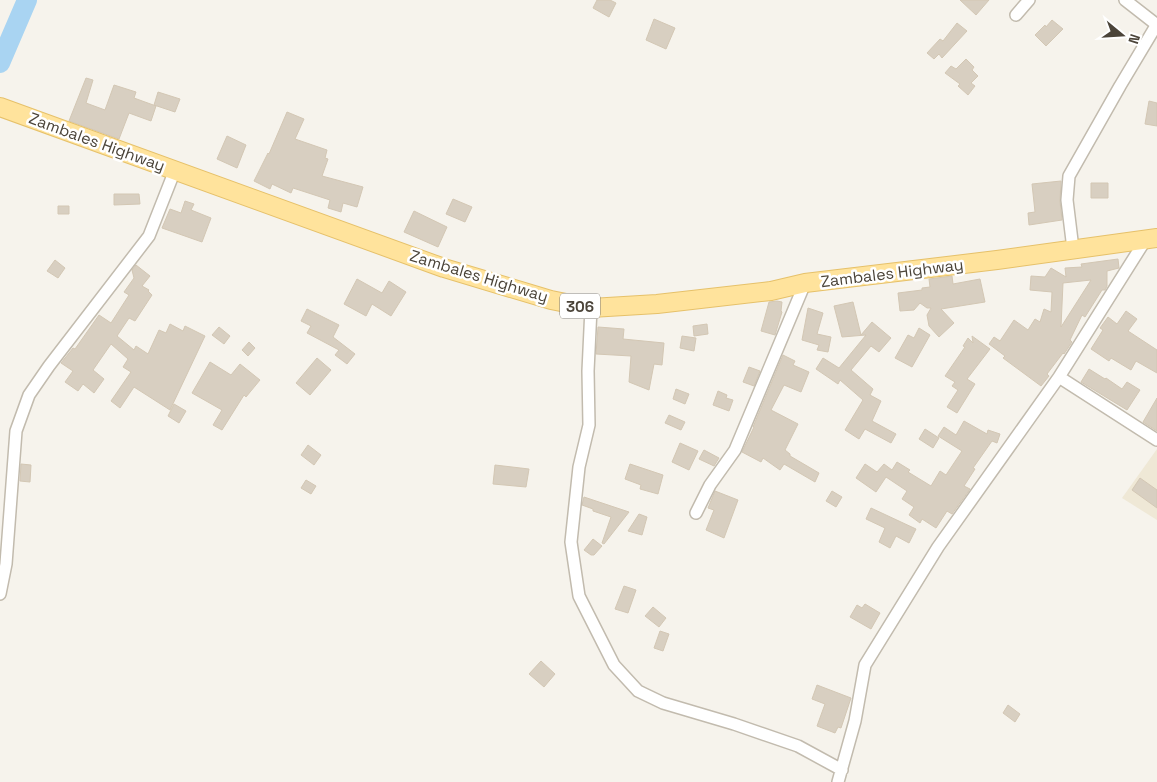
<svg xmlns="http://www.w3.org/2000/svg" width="1157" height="782" viewBox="0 0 1157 782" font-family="'Space Grotesk',sans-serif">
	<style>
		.education { fill: #efe8d6 }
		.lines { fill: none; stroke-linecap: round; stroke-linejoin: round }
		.river { stroke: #a9d4f2; stroke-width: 20 }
		.building { fill: #d8cfc1; stroke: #d3c7b4; fill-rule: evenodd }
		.street-casing { stroke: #c2bbae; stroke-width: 14 }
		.primary-casing { stroke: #e6c16a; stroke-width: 20 }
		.street { stroke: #fff; stroke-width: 11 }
		.primary { stroke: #ffe39c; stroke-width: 18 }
		.labels { text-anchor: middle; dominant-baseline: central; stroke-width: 5; stroke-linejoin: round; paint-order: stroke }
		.shield { fill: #fff; stroke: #817c74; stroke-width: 1 }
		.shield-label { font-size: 15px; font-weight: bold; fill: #4b4439 }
		.street-label { font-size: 16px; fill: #4b4439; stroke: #fff }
	</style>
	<rect width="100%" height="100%" fill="#f6f3ec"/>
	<path class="education" d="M1157 449V520L1122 498Z"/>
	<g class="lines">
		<path class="river" d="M0 63 27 0"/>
	</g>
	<path class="building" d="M597 0H610L616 3 609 17 593 8Z
		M960 0H989L976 15Z
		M654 19 675 28 666 49 646 40Z
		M1052 20 1063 29 1046 46 1035 35 1045 25 1046 27Z
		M957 23 967 31 942 58 939 54 934 59 927 53 940 39 943 41Z
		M966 59 974 67 972 70 978 76 971 83 975 86 968 95 958 86 960 84 945 73 951 66 956 69Z
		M86 78 93 80 86 103 105 110 114 85 136 92 134 98 156 106 151 121 129 113 119 139 69 121Z
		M158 92 180 99 175 112 154 105Z
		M1149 101 1157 103V126L1145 124Z
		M287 112 304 119 295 139 327 150 325 158 328 159 322 176 363 187 357 207 343 203 341 212 328 208 330 200 293 188 291 193 272 184 270 189 254 181 268 153 269 154Z
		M227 136 246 145 237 168 217 159Z
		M1061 181 1060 201 1062 220 1029 225 1028 213 1035 212 1032 184Z
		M1091 183H1108V198H1091Z
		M114 194H139L140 204 114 205Z
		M453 199 472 207 465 222 446 214Z
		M185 201 194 204 191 210 211 218 202 242 162 228 170 209 181 213Z
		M58 206H69V214H58Z
		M414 211 447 227 438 247 404 232Z
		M1118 259 1119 268 1107 271V286L1105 290H1102L1085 317 1082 315 1070 340 1072 342 1064 354 1063 353 1047 374 1049 376 1041 386 1003 358 1005 356 989 344 994 337 1000 341 1014 320 1028 330 1035 319 1040 322 1044 309 1051 312 1052 292 1030 290 1031 276 1045 277 1051 268 1066 277 1065 268 1082 267 1081 264ZM1091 280 1061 327 1063 283Z
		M55 260 65 268 58 278 47 271Z
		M136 265 150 276 142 286 149 290 148 291 152 295 135 321 129 318 117 336 134 350 136 346 148 354 159 330 166 333 170 324 183 331 185 326 205 336 170 410 134 387 120 408 111 401 131 372 123 367 128 359 111 344 93 370 104 379 94 393 83 384 78 391 65 382 73 371 61 363 73 348 75 349 99 315 111 323 129 295 124 292 134 278 132 270Z
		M952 276 953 284 980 279 985 302 941 309 954 323 939 337 929 326 927 315 931 308H927L920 303 914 310 900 311 898 293 922 290V288L930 287 929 279Z
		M357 279 382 293 389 281 406 292 391 316 372 304 366 316 344 304Z
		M777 301 782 302 781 311 782 312 775 335 761 331 769 302Z
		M853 302 861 335 872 322 891 338 879 352 871 346 851 370 873 389 870 395 881 401 872 421 896 434 891 443 865 429 859 439 845 430 863 400 840 380 838 384 816 369 823 358 839 368 866 335 842 337 834 306Z
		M808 308 823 313 817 334 831 337 828 352 817 350 819 345 802 340Z
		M307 309 339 325 333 337 355 354 347 364 335 355 339 350 307 333 311 326 301 321Z
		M1126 311 1137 319 1128 331 1157 350V373L1136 361 1131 370 1111 358 1109 361 1091 349 1103 330 1100 328 1108 317 1117 324Z
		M707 324 708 334 694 336 693 326Z
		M219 327 230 336 224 344 212 335Z
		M598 327 624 329 623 339 664 343 662 365 654 364 649 390 629 382 631 356 596 354Z
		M919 328 930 335 912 367 895 358 908 335 914 338Z
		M682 336 696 338 694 351 680 348Z
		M972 336 990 349 967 379 975 384 957 413 947 407 958 390 952 386 955 382 945 376 965 347 963 346 968 338 973 343Z
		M249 342 255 348 248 356 242 350Z
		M783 355 795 361 793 365 809 372 801 392 784 385 771 410 798 424 785 450 790 454V456L819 473 815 482 784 464 780 470 763 458 761 462 742 452 754 427H753Z
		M317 358 331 370 310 395 296 383Z
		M210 362 231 375 240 364 260 380 246 397 244 395 222 430 213 425 222 410 192 393Z
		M749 367 760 371 754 386 743 382Z
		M1089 369 1105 379 1106 378 1122 389 1127 382 1140 390 1127 410 1081 382Z
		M676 389 689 394 685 404 673 399Z
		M718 391 727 395 726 398 733 400 729 411 713 405Z
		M1157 398V431L1143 422Z
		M174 404 186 411 179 423 168 416Z
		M669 415 685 422 681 430 665 423Z
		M964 421 987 434 988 430 1000 434 997 443 992 441 973 468 975 469 964 486 970 489 968 492 952 514 947 511 936 528 922 519 920 523 909 515 914 507 902 499 907 491 886 477 876 492 856 478 865 464 877 472 884 464 892 470 897 462 910 470 908 472 931 486 940 471 946 475 962 451 938 436 944 427 956 435Z
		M925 429 939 438 933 448 919 439Z
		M680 443 698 451 689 470 672 462Z
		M308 445 321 455 314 465 301 455Z
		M704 450 719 458 714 466 699 459Z
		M21 464 31 465 30 482 20 481Z
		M630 464 663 475 658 494 640 489 641 485 625 479Z
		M495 465 529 469 526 487 493 484Z
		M1140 478 1157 490V508L1132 490Z
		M306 480 316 486 311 494 301 488Z
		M715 491 738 500 724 538 706 530 714 510 708 508Z
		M832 491 842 497 836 507 826 501Z
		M584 497 629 512 604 544 602 543 611 517 593 511V509L582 505Z
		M871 508 916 529 909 543 896 536 890 548 879 542 885 528 866 519Z
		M639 514 647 517 642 535 628 531Z
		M593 539 602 546 594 555H591L584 550Z
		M624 586 636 590 628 613 615 609Z
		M865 604 880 613 871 629 850 617 857 605 862 608Z
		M653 607 666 618 659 627 645 616Z
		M660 631 669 634 663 651 654 648Z
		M541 661 555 674 544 687 529 674Z
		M817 685 851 698 841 728 838 727 835 733 817 726 825 704 812 699Z
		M1008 705 1020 714 1015 722 1003 713Z"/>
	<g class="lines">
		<defs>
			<path id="street" d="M1125 0 1157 25
				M1016 15 1029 0
				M1073 249 1067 200 1069 176 1120 86 1157 24
				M591 308 588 371 589 425 579 467 571 542 579 596 614 665 638 691 663 703 734 724 798 746 842 770
				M1059 377 1157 440
				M696 513 710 485 735 450 805 283
				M0 594 6 564 16 431 29 395 49 366 149 236 175 170
				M838 782 855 721 865 665 938 547 1059 377 1146 239"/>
			<path id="primary" d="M0 107 444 268 551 300 591 308 657 304 771 291 805 283 997 260 1157 238"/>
		</defs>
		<use href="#street" class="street-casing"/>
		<use href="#primary" class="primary-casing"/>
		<use href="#street" class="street"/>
		<use href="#primary" class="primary"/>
	</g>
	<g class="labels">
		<rect class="shield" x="560" y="293.5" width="40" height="25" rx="4"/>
		<g class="shield-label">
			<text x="580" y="306">306</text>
		</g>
		<g class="street-label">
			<text transform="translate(97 142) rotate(20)">Zambales Highway</text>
			<text transform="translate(892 273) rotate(-7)">Zambales Highway</text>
			<text transform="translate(479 276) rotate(17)">Zambales Highway</text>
		</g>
	</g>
	<g transform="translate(1122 35) rotate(108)" stroke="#ffffff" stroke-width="4" paint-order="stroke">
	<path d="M0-4L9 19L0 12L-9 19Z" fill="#4b4439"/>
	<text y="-8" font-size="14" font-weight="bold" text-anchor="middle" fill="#4b4439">N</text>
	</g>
</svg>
